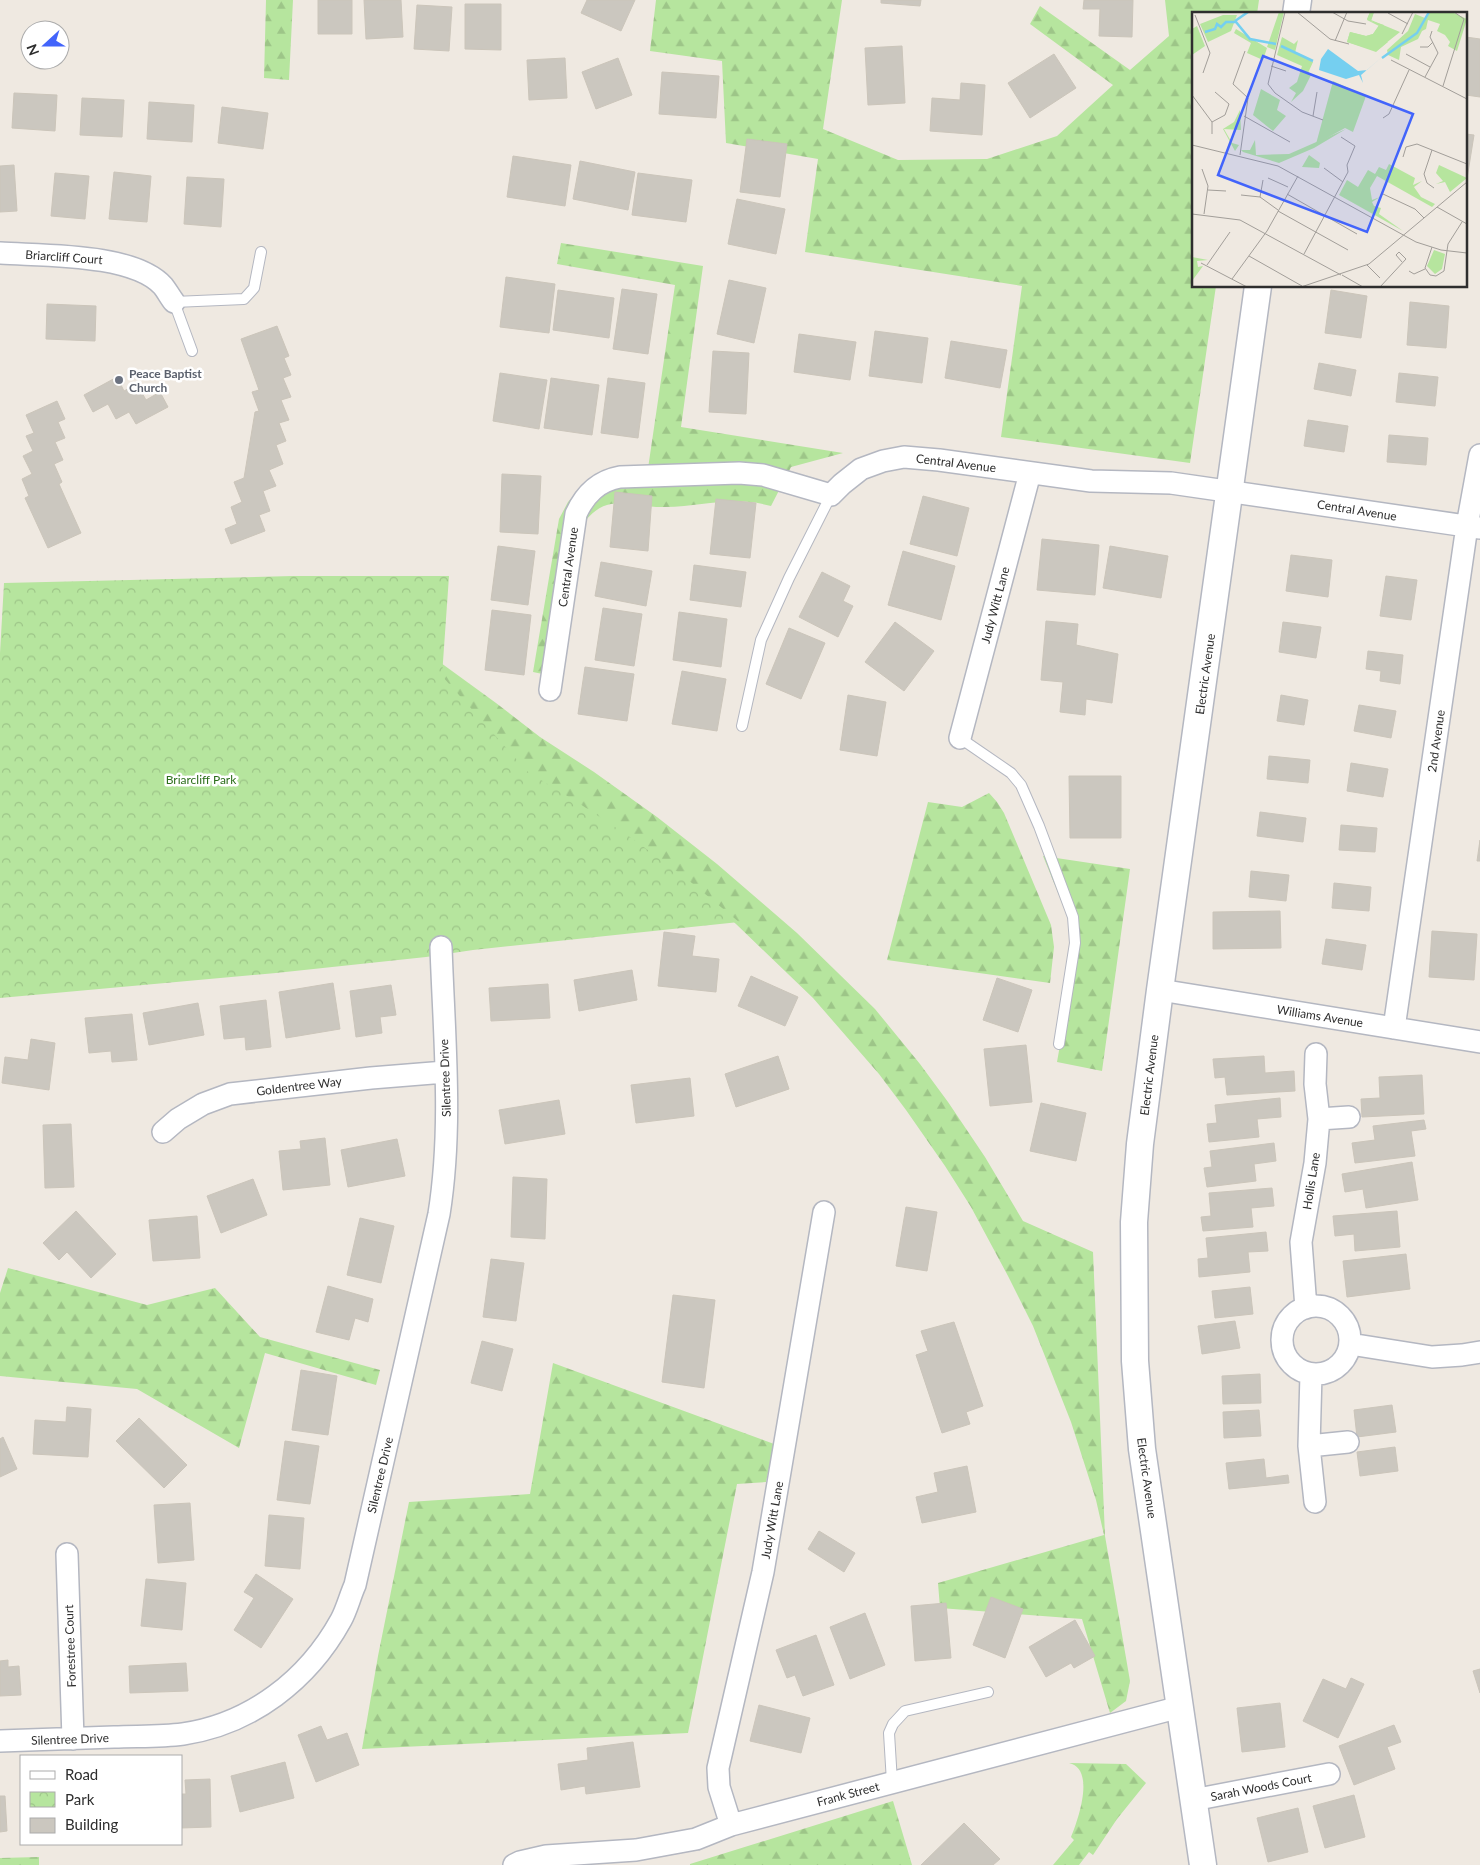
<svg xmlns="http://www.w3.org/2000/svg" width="1480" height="1865" viewBox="0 0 1480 1865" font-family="Lato,sans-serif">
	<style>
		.forest { fill: url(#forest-firs) }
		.park { fill: url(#park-crowns) }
		.building { fill: #cbc7bf; stroke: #cbc5ba }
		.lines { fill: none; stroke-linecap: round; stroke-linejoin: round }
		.service-casing { stroke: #b4b7c1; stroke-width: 12 }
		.minor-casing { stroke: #b4b7c1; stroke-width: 24 }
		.tertiary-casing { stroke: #b4b7c1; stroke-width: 29 }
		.service { stroke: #fff; stroke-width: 10 }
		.minor { stroke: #fff; stroke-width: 21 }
		.tertiary { stroke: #fff; stroke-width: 26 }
		.worship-dot { fill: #6b7280; stroke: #fff; stroke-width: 2 }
		.labels { text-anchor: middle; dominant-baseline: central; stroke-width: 5; stroke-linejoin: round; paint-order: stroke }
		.street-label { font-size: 12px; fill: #2e2e2e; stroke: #fff }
		.worship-label { font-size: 12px; font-weight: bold; fill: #5b616d; stroke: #fff; text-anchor: start }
		.park-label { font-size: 12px; fill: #2c6e1b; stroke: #fff }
		.inset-river { fill: none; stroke: #75cff0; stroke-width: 2.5 }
		.inset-road { fill: none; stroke: #a29e99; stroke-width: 1 }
		.view { fill: #4264fb; fill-opacity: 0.15; stroke: #4264fb; stroke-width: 2.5 }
		.inset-edge { fill: none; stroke: #2e2e2e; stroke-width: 2.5 }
	</style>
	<defs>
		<pattern id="forest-firs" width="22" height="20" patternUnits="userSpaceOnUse" patternTransform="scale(1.25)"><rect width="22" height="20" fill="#b6e59e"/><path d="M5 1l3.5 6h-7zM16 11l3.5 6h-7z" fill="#9dc588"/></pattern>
		<pattern id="park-crowns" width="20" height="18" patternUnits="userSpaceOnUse" patternTransform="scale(1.25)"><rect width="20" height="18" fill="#b6e59e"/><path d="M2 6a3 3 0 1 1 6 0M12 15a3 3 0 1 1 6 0" fill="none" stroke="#9dc588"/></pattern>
	</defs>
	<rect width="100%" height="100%" fill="#efe9e1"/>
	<path class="forest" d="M266 0H293L289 80 264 78Z
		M656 0H842L823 129 898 160 987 159 1057 136 1113 85 1030 24 1040 6 1130 70 1169 36 1165 0H1259L1257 14H1194V286H1216L1190 463 1001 437 1022 286 805 252 818 159 726 143 722 61 650 51Z
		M561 243 703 266 681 427 843 453 791 467 771 506C730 495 704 507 665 507 647 508 628 501 611 504 600 506 593 512 586 520L557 677 533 672 559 519 568 502 575 494 646 482 675 285 557 264Z
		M441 663 496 703 540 737 594 772 657 817 717 864 797 933 875 1009 920 1064 948 1102 985 1157 1023 1221 1093 1252 1105 1536 1130 1681 1126 1701 1110 1713 1082 1619 940 1608 938 1583 1104 1535 1096 1500 1071 1422 1033 1326 1008 1276 971 1207 945 1166 906 1110 879 1074 813 998 736 924 715 905 526 774 439 677Z
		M989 793 997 802 1004 813 1051 925 1054 947 1050 983 887 960 928 802 962 807Z
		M1043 856 1130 869 1102 1071 1057 1062 1075 961 1074 932Z
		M8 1268 147 1305 215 1288 260 1337 380 1370 376 1385 265 1353 239 1448 137 1389 0 1376V1293Z
		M553 1363 774 1444 766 1482 737 1484 688 1733 362 1749 378 1656 409 1502 530 1494Z
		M1069 1763 1126 1764 1146 1783 1117 1819 1093 1855 1089 1852 1079 1865H1053L1074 1840 1071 1837C1078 1820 1096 1769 1069 1763Z
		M893 1801 912 1865H690V1864Z
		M39 1857V1865H0V1858Z"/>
	<path class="park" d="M293 576H449L442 676 528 772 577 802 633 839 687 879 739 922 473 950 426 957 276 973 0 998V653L4 583Z"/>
	<path class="building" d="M318 0H352V34H318Z
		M364 0H401L403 37 366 39Z
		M587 0H635L621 31 581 13Z
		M881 0H921L920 6 881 3Z
		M1084 0H1133L1132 37 1099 36 1100 9H1083Z
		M465 4H501V50L465 49Z
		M417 5 452 7 449 51 414 49Z
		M1466 37 1480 39V97L1466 95Z
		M902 46 905 103 868 105 865 48Z
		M1054 54 1076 88 1030 118 1008 83Z
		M565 58 567 98 529 100 527 60Z
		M618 58 632 95 596 109 582 72Z
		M662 72 719 76 716 118 659 114Z
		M961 83 985 85 982 135 930 131 932 98 960 100Z
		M14 93 57 95 55 131 12 128Z
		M82 98 124 100 122 137 80 135Z
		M149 102 194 105 192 142 147 139Z
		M222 107 268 113 263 149 218 143Z
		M1466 134 1474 135 1466 185Z
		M747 139 787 144 780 197 740 192Z
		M513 156 571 165 565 206 507 197Z
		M580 161 635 172 628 210 573 199Z
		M14 165 17 211 0 212V166Z
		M114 172 151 176 147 222 109 219Z
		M55 173 89 176 85 219 51 216Z
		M638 173 692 180 686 222 632 215Z
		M187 177 224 179 221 227 184 224Z
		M737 199 785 209 776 254 728 244Z
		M506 277 555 284 549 333 500 327Z
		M729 280 766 288 754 343 717 334Z
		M622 289 657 294 648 354 613 349Z
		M558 290 614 298 609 338 553 330Z
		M1331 290 1367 296 1361 338 1325 333Z
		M1410 302 1449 306 1446 348 1407 345Z
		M47 304 96 306 95 341 46 339Z
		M277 326 289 356 284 358 291 375 283 378 291 397 281 400 289 420 279 423 286 441 276 445 283 464 269 470 276 486 263 491 270 511 259 515 265 531 231 544 225 529 237 524 231 507 242 502 234 482 244 478 255 412 259 411 252 392 259 390 241 339Z
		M875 331 928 338 922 383 869 376Z
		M799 334 856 342 850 380 794 372Z
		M951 341 1007 350 1000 388 945 378Z
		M713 351 749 353 746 414 709 412Z
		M1319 363 1356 370 1351 396 1314 389Z
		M500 373 547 380 539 429 493 421Z
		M1399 373 1438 377 1435 406 1396 402Z
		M117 377 124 391 137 384 146 400 160 392 168 407 136 424 129 412 116 419 108 404 93 412 84 395Z
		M551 378 599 385 592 435 544 428Z
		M608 378 645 383 638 438 601 433Z
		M57 401 65 419 58 422 65 438 55 442 63 460 54 464 62 482 59 484 81 533 48 548 25 498 29 496 22 479 32 474 23 456 33 451 26 436 34 433 26 415Z
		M1308 420 1348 426 1344 452 1304 446Z
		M1389 435 1428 438 1426 465 1387 462Z
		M502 474 541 476 538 534 500 532Z
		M615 492 652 496 648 551 610 547Z
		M923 496 969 508 957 556 910 544Z
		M716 499 756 503 750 558 710 554Z
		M1042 539 1099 545 1095 595 1037 590Z
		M498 546 535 551 528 605 491 600Z
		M1110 546 1168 556 1161 598 1103 588Z
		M903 551 955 566 941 620 888 605Z
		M1291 555 1332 560 1328 597 1286 591Z
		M601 562 652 571 646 606 595 596Z
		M694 565 746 572 741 607 690 600Z
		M822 572 850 586 843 601 853 606 838 637 799 617Z
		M1386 576 1417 580 1411 620 1380 616Z
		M603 608 642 614 634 666 595 660Z
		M492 610 531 615 524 675 485 670Z
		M679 612 727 619 721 667 673 660Z
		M1046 621 1078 624 1076 645 1118 654 1112 703 1086 699 1085 715 1060 712 1063 682 1041 680Z
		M895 622 934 651 904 691 865 662Z
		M1283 622 1321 627 1316 658 1279 652Z
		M789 628 825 643 801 699 766 684Z
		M1368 651 1403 655 1400 684 1380 681 1381 671 1366 669Z
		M585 667 634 674 627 721 578 714Z
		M682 671 726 679 717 731 672 724Z
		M848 695 886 702 877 756 840 750Z
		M1281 695 1308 700 1304 725 1277 721Z
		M1359 705 1396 711 1391 738 1354 731Z
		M1269 756 1310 760 1308 783 1267 779Z
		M1351 763 1388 769 1383 797 1347 791Z
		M1069 776H1121V838H1070Z
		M1260 812 1306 818 1303 842 1257 836Z
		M1341 825 1377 828 1375 852 1339 850Z
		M1480 840V861H1477Z
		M1251 871 1289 875 1286 901 1249 897Z
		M1334 883 1371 887 1369 911 1332 908Z
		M1280 911 1281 948 1213 949V912Z
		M1432 931 1477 934 1474 980 1429 977Z
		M664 932 695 936 692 956 719 959 716 992 658 986Z
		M1326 939 1366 945 1362 970 1322 964Z
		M632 970 637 1000 579 1011 574 980Z
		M751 976 798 997 785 1026 738 1006Z
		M997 978 1032 990 1018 1032 983 1020Z
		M333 983 340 1029 286 1038 279 992Z
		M548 984 550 1018 491 1021 489 988Z
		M391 985 396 1015 380 1017 382 1033 356 1037 350 991Z
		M266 1000 271 1047 246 1050 245 1037 224 1039 220 1006Z
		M198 1003 204 1035 149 1045 143 1013Z
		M132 1014 137 1060 112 1062 111 1051 89 1053 85 1018Z
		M31 1039 55 1043 49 1090 2 1083 5 1057 28 1060Z
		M1026 1045 1032 1102 990 1106 984 1049Z
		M778 1056 789 1089 736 1107 725 1074Z
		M1264 1056 1265 1073 1294 1071 1295 1091 1227 1095 1225 1077 1215 1078 1213 1059Z
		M1422 1075 1424 1114 1362 1117 1361 1099 1380 1098 1379 1077Z
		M690 1078 694 1116 636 1123 631 1085Z
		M1280 1098 1281 1117 1257 1119 1259 1137 1209 1142 1207 1124 1217 1123 1215 1105Z
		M559 1100 565 1134 505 1144 499 1110Z
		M1041 1103 1086 1113 1076 1161 1030 1151Z
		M1424 1120 1426 1129 1411 1131 1415 1156 1355 1163 1352 1143 1375 1140 1373 1126Z
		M71 1124 74 1187 45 1188 43 1125Z
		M325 1138 330 1185 283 1190 279 1151 301 1149 300 1141Z
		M397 1139 405 1176 348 1187 341 1150Z
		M1274 1143 1276 1161 1254 1164 1256 1181 1207 1187 1204 1168 1212 1167 1210 1151Z
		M1412 1162 1418 1200 1366 1208 1363 1189 1345 1192 1342 1174Z
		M513 1177 547 1179 545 1239 511 1237Z
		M253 1179 267 1215 221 1233 207 1196Z
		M1272 1188 1274 1206 1251 1208 1253 1227 1203 1231 1201 1217 1211 1216 1209 1193Z
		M906 1207 937 1212 927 1271 896 1266Z
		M76 1211 116 1254 91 1278 67 1252 59 1260 43 1243Z
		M1397 1211 1400 1247 1355 1251 1354 1234 1335 1236 1333 1216Z
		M197 1216 200 1258 153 1261 149 1220Z
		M360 1218 394 1226 381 1283 347 1275Z
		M1266 1232 1268 1251 1248 1252 1250 1272 1199 1277 1198 1259 1208 1258 1206 1238Z
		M1406 1254 1410 1289 1347 1297 1343 1261Z
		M491 1259 524 1263 516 1321 483 1317Z
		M328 1286 373 1299 368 1322 355 1318 349 1340 316 1332Z
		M1250 1287 1253 1314 1215 1318 1212 1291Z
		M673 1295 715 1300 704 1388 662 1382Z
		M1235 1321 1240 1348 1202 1354 1198 1326Z
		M954 1322 983 1406 966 1412 970 1424 942 1433 916 1355 928 1351 921 1331Z
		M482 1341 513 1349 502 1391 471 1383Z
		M301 1370 337 1376 328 1435 292 1430Z
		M1260 1374 1261 1403 1223 1404 1222 1376Z
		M1392 1405 1396 1432 1357 1437 1354 1410Z
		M67 1407 91 1409 88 1457 33 1454 35 1420 66 1422Z
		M1259 1410 1261 1436 1224 1438 1223 1412Z
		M139 1418 187 1465 164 1488 116 1441Z
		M3 1437 17 1469 0 1477V1439Z
		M285 1441 319 1446 310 1504 277 1500Z
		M1395 1447 1398 1471 1360 1476 1357 1452Z
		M1264 1459 1266 1478 1288 1475 1289 1483 1229 1489 1226 1463Z
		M967 1466 976 1512 922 1523 916 1497 938 1492 934 1473Z
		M190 1503 194 1560 158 1563 154 1505Z
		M269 1515 304 1518 300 1569 265 1566Z
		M819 1531 855 1553 844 1572 808 1549Z
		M256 1574 293 1599 261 1648 234 1630 254 1598 244 1592Z
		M146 1579 186 1583 182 1630 141 1626Z
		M991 1597 1023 1609 1005 1658 973 1645Z
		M946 1603 951 1658 915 1661 911 1606Z
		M865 1613 885 1665 850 1679 830 1627Z
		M1075 1620 1095 1656 1074 1668 1071 1663 1046 1677 1029 1647Z
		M816 1635 834 1685 803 1696 795 1675 787 1678 776 1650Z
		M8 1660V1667L19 1666 21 1695 0 1696V1661Z
		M186 1663 188 1691 130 1693 129 1666Z
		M1480 1669V1693L1473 1671Z
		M1351 1678 1364 1684 1338 1738 1303 1721 1323 1679 1346 1689Z
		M1280 1703 1285 1747 1242 1752 1237 1708Z
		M759 1705 810 1718 801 1753 750 1741Z
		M1394 1725 1401 1742 1387 1747 1395 1769 1354 1785 1339 1746Z
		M321 1726 327 1740 347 1733 359 1765 316 1782 298 1735Z
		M633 1742 640 1787 586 1794 585 1786 561 1790 558 1764 588 1760 587 1748Z
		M285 1762 294 1798 240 1812 231 1776Z
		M210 1779 211 1827 181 1828V1794H186L185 1780Z
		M1354 1795 1365 1837 1325 1848 1313 1806Z
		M0 1796H5L7 1831 0 1832Z
		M1298 1808 1308 1852 1268 1862 1257 1818Z
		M964 1823 1000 1859 993 1865H921Z"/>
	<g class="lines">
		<defs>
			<path id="service" d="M192 351 174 302 244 299 254 288 261 252
				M742 726 761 640 789 578 831 495
				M960 738 1011 773 1021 785 1039 826 1073 917 1075 943 1059 1044
				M892 1782 889 1733 893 1724 905 1711 988 1692"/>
			<path id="minor" d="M0 253C43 256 133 253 163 286 167 291 170 297 174 302
				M550 690 576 514C585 494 598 481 620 477L739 473 763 475 831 495 842 484 861 469 883 461 904 457 939 460 1091 481 1171 483 1480 528
				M960 738 1030 473
				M1160 990 1480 1042
				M1394 1028 1467 526 1480 455
				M1319 1119 1349 1117
				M163 1132 178 1119 203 1104 230 1094 371 1078 445 1072
				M1282 1340a34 34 0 1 1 68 0a34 34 0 1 1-68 0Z
				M1306 1308 1301 1242 1315 1163 1319 1119 1315 1084 1316 1054
				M1350 1344 1432 1357 1462 1355 1480 1352
				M1311 1374 1309 1446 1315 1502
				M1309 1446 1348 1442
				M67 1554 73 1739
				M0 1741C38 1740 76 1738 114 1737 137 1736 161 1737 183 1734 251 1724 308 1680 341 1620 347 1609 350 1596 355 1585L439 1214C453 1126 444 1036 441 947
				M1193 1800 1329 1774
				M731 1825 719 1787 718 1768 763 1572 824 1212
				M514 1865 520 1862 546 1856 636 1850 696 1839 731 1825 1180 1707"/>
			<path id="tertiary" d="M1296 14 1298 0
				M1203 1865 1142 1449 1135 1361 1134 1222 1140 1144 1160 990 1258 286"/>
		</defs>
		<use href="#service" class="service-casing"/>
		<use href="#minor" class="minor-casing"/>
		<use href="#tertiary" class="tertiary-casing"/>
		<use href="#service" class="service"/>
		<use href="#minor" class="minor"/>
		<use href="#tertiary" class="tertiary"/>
	</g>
	<circle class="worship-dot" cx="119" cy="380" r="5"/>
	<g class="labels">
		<g class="street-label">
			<text transform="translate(64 257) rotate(4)">Briarcliff Court</text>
			<text transform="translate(956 463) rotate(7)">Central Avenue</text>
			<text transform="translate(1357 510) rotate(9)">Central Avenue</text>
			<text transform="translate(568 567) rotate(-82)">Central Avenue</text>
			<text transform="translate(995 605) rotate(-75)">Judy Witt Lane</text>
			<text transform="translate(1205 674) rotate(-82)">Electric Avenue</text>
			<text transform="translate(1436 741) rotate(-82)">2nd Avenue</text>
			<text transform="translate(1320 1016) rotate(9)">Williams Avenue</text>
			<text transform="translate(1149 1075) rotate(-83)">Electric Avenue</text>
			<text transform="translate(445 1078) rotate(-92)">Silentree Drive</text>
			<text transform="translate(299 1086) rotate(-7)">Goldentree Way</text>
			<text transform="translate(1311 1181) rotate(-81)">Hollis Lane</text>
			<text transform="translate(380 1475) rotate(-77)">Silentree Drive</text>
			<text transform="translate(1147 1478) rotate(82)">Electric Avenue</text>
			<text transform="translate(772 1520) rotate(-80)">Judy Witt Lane</text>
			<text transform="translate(70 1646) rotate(-92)">Forestree Court</text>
			<text transform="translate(70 1739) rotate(-2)">Silentree Drive</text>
			<text transform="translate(1261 1787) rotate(-11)">Sarah Woods Court</text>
			<text transform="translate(848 1794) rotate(-15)">Frank Street</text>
		</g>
		<g class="worship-label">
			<text x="129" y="373">Peace Baptist<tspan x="129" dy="14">Church</tspan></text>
		</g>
		<g class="park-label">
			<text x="201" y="779">Briarcliff Park</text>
		</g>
	</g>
	<g transform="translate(1192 12)">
		<rect width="275" height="275" fill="#efe9e1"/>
		<path d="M87 0H92L83 38 75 35ZM178 0H182L179 8 208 20 184 39 155 30 158 20 174 24 181 22 187 13 175 7ZM236 0H260L275 7 265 39 256 34 258 30 253 23 245 19 248 12 236 8 234 17 230 19 226 27 209 35 207 48 196 43 195 38 216 19 223 2 233 6ZM31 3H45L39 19 16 30 8 12ZM5 14 13 34 0 43V17ZM44 17 75 36 71 48 55 41 59 31 42 21ZM90 25 102 32 106 28 103 41 121 50 116 61 119 63 111 79 99 90 104 81 97 76 105 70 110 54 85 43ZM69 77 88 88 85 98 94 104 81 119 61 103ZM48 98 49 118 32 117 40 131 47 133 43 139 31 117 42 110ZM154 117 122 136 87 151 51 140 49 138H58L63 128 64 143 97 142ZM117 143 128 151 127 156 110 155ZM197 152 223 166 221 173 230 169 222 175 229 185 243 192 240 195 185 164 178 176 180 188 188 185 180 190 182 194 189 196 187 202 211 219 147 183 155 168 166 175 176 158 183 162 187 155 194 158ZM247 153 275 166 258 180 253 170 244 172 251 169 244 161ZM242 238 253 242 250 257 243 262 235 254Z" fill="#b6e59e"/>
		<path d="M178 0H182L179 9 192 13 184 26 196 30 184 40 155 30 158 20 174 24 181 22 187 14 175 8ZM141 69 174 84 161 120 153 116 124 132ZM0 245 16 248 5 249 6 255 11 254 0 269Z" fill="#b6e59e"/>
		<path d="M136 37 166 59 175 58 190 45 169 63 171 71 167 63 154 67 127 58 129 47Z" fill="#75cff0"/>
		<path class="inset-river" d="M43 9 56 0M13 20 23 17 25 12 29 15 34 10H44L58 27 84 32M89 34 121 49M190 46 225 21 237 0"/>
		<path class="inset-road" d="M93 0 76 72 83 81 110 100 131 108M105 0 138 27 157 32M140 0 156 9 174 12M196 1 216 12M3 3 18 41 11 61M210 22 221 0M143 29 155 0M228 35H236L241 30M214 42 238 55M199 48 275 87M79 54 94 59M233 65 246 41 238 25 240 19M251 74 272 7 262 0M0 83 20 110V122M52 104 98 130M121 104 125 80M191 106 197 102 217 58M20 110 33 103 37 92 23 80M0 133 86 154 224 230 249 238 275 241M240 138 232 162 235 171 242 176M48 143 56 86 41 72 53 39M211 145 214 135 225 132 275 152M132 156 151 170M10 157 16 174 12 202M76 166 96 175M71 168 68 185 86 198M16 178 34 179M95 182 165 222M191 182 223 197 232 206M49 183 68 185M245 195 275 212M86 199 156 238M0 202 48 208 149 263M240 235 233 256 238 263 244 264 252 259 256 232 270 210M112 242 156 160 155 153 163 134 149 125M57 244 110 274M9 251 55 275M15 253 38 220M175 253 188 266M217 259 222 262 233 257M150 263 171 275M40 267 75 219 106 164M109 275 177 252 275 170M188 275 214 247 207 240 204 243 210 250"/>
		<path class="view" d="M71 44 221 102 175 220 26 163Z"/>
		<rect width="275" height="275" class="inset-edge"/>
	</g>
	<rect x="20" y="1755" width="162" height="90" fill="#ffffff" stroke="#ababab"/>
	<rect x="30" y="1771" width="25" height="8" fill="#ffffff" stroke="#ababab"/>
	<text x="65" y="1780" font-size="15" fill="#2e2e2e">Road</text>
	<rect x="30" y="1792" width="25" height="15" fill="url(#park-crowns)" stroke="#ababab"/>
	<text x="65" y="1805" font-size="15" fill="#2e2e2e">Park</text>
	<rect x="30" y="1818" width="25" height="15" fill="#cbc7bf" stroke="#ababab"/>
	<text x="65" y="1830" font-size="15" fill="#2e2e2e">Building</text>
	<g transform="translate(45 45) rotate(249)"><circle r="24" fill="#ffffff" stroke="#ababab"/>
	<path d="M0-4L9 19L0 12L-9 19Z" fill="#4264fb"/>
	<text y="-8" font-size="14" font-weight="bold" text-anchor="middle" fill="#2e2e2e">N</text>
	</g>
</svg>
